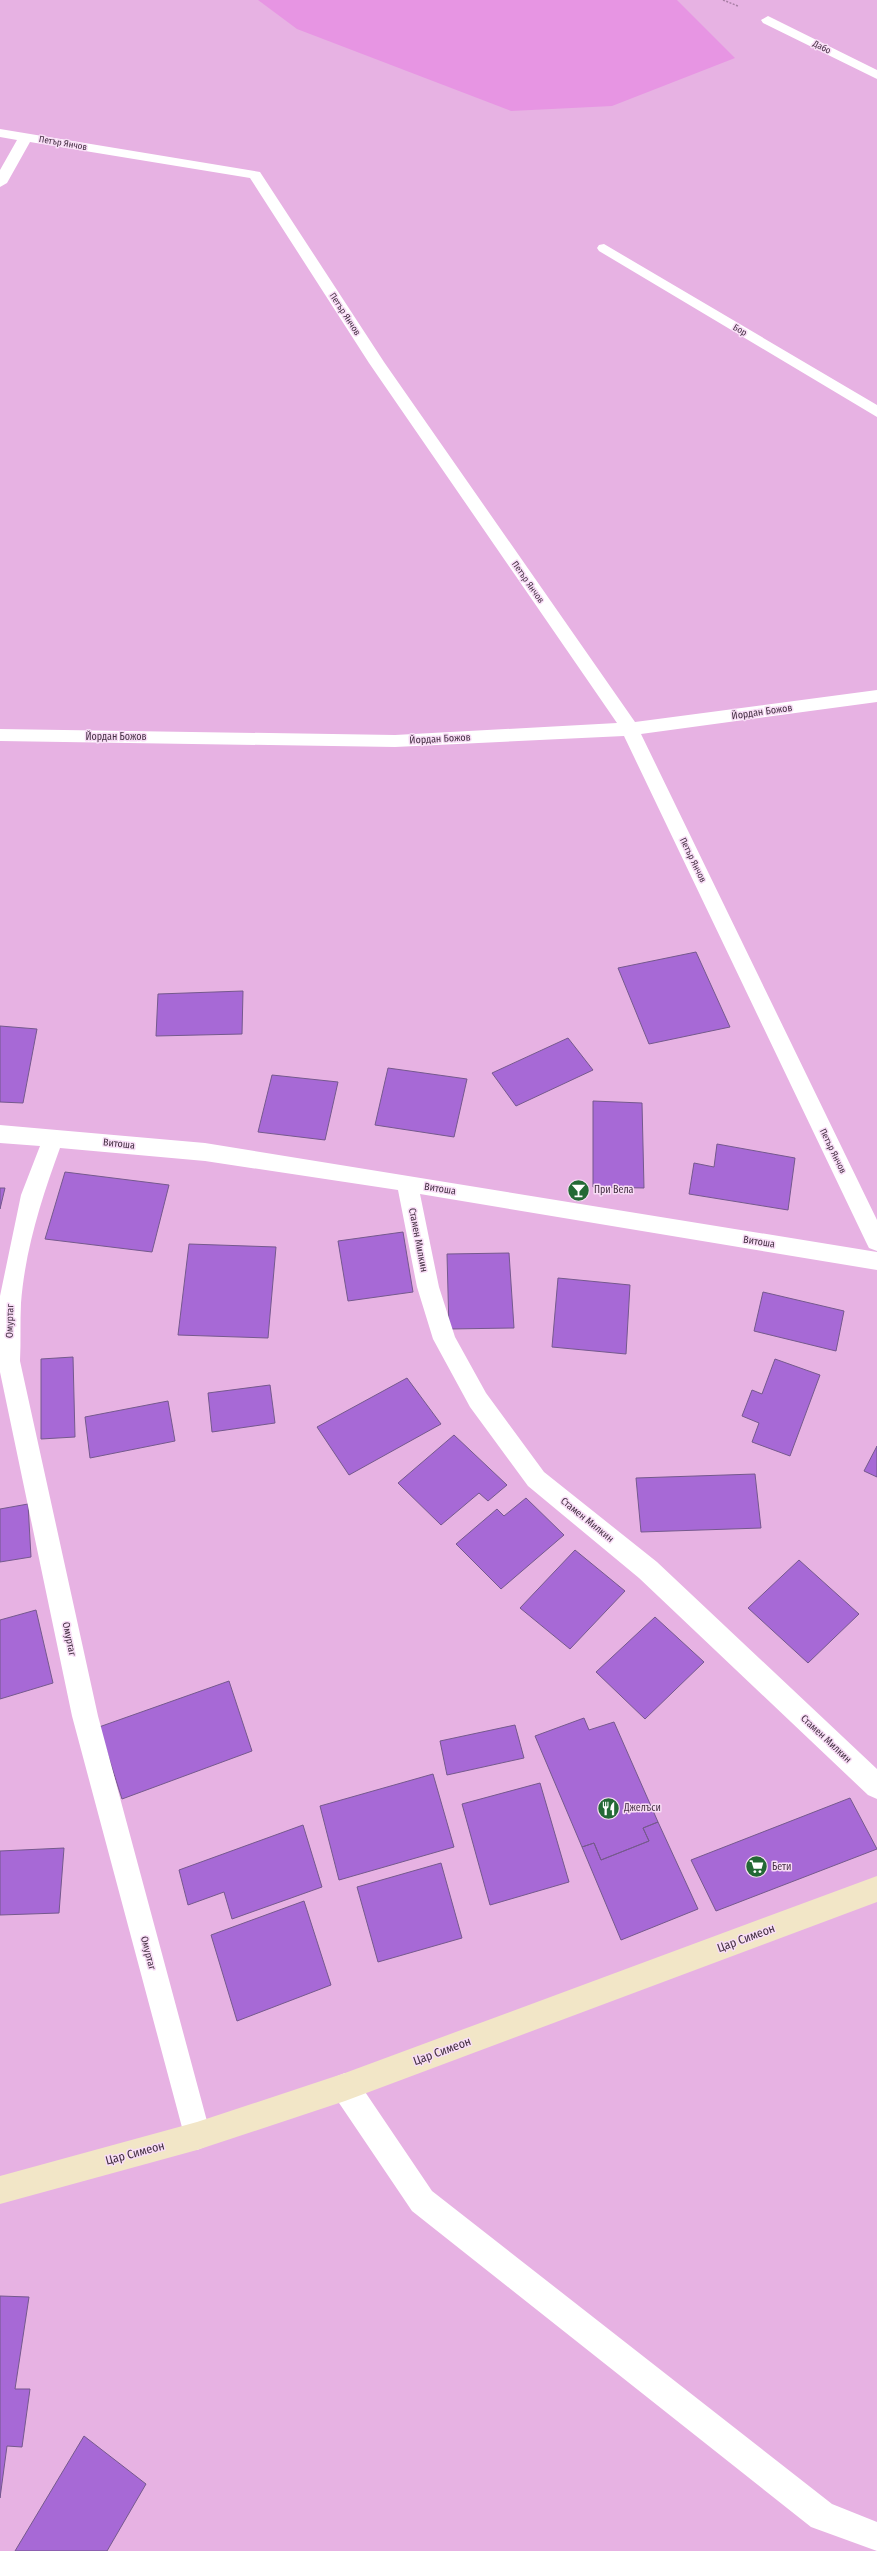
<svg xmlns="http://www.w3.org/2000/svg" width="877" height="2551" viewBox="0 0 877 2551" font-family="'Fira Sans Condensed',sans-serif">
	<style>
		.green { fill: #e795e3 }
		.building { fill: #a769d6; stroke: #75598d }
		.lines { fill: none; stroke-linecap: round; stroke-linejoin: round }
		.path { stroke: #a87fa5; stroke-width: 1.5; stroke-dasharray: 2 1.5; stroke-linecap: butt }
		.street { fill: #fff; fill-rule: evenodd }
		.secondary { fill: #f2e6c7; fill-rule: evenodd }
		.labels { text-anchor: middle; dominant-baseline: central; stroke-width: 3; stroke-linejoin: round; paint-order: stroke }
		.far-street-label { font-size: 9px; fill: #453043; stroke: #f8ddf6 }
		.street-label { font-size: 10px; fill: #453043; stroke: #f8ddf6 }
		.poi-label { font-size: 10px; fill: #453043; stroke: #f8ddf6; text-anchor: start }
		.near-street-label { font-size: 12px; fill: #453043; stroke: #f8ddf6 }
	</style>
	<rect width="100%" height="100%" fill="#e7b2e3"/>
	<path class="green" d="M258 0H677L735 58 612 106 511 111 297 29Z"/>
	<path class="building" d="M696 952 730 1027 649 1044 618 968Z
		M243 991 242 1034 156 1036 158 994Z
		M0 1026 37 1029 23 1103 0 1102Z
		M568 1038 593 1070 516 1106 492 1073Z
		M388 1068 467 1079 454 1137 375 1125Z
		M272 1075 338 1082 325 1140 258 1132Z
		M593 1101 642 1103 644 1188 593 1187Z
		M717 1144 795 1158 788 1210 689 1194 694 1163 714 1167Z
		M65 1172 169 1185 152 1252 45 1239Z
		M0 1188H5L0 1209Z
		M403 1232 413 1292 348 1301 338 1241Z
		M189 1244 276 1247 268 1338 178 1335Z
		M509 1253 514 1328 449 1329 447 1254Z
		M558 1278 630 1285 626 1354 552 1347Z
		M763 1292 844 1311 836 1351 754 1331Z
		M73 1357 75 1437 41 1439V1359Z
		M775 1359 820 1375 790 1456 752 1442 759 1423 742 1416 752 1390 762 1394Z
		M407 1378 441 1424 349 1475 317 1427Z
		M270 1385 275 1423 212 1432 208 1393Z
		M168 1401 175 1441 90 1458 85 1417Z
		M454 1435 507 1485 488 1501 479 1493 441 1525 398 1483Z
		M877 1446V1477L864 1471Z
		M755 1474 761 1528 641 1532 636 1478Z
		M526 1498 564 1535 501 1589 456 1544 497 1509 504 1516Z
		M28 1504 31 1557 0 1562V1509Z
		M575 1550 625 1591 570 1649 520 1608Z
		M799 1560 859 1614 808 1663 748 1608Z
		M36 1610 53 1683 0 1699V1620Z
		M655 1617 704 1662 645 1719 596 1672Z
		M229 1681 252 1751 122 1799 99 1727Z
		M584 1718 589 1730 614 1722 658 1822 643 1828 649 1841 601 1860 594 1843 582 1847 535 1736Z
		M515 1725 524 1758 447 1775 440 1741Z
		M433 1774 454 1847 339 1880 320 1806Z
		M540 1783 569 1882 490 1905 462 1804Z
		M850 1798 877 1849 716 1911 691 1860Z
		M658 1822 698 1909 621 1940 582 1847 594 1843 601 1860 649 1841 643 1828Z
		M303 1825 322 1887 232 1919 224 1892 188 1905 179 1870Z
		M64 1848 59 1913 0 1915V1851Z
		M441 1863 462 1938 378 1962 357 1887Z
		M304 1901 331 1985 237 2021 211 1935Z
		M0 2296 29 2297 15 2389H30L22 2447 7 2446 0 2498Z
		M84 2436 146 2484 107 2551H15Z"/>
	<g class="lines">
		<path class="path" d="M723 0 738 6"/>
		<path class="street" d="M768 16 877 70V79L763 23 761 20Z
			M0 129 260 172 384 362 635 722 877 690V702L641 734 877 1220V1251L869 1248 866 1242 624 736 395 747 0 741V729L395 735 617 723 369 363 250 178 30 142 7 183 0 187V170L17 140 0 137Z
			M604 244 877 405V417L599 251 597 248 599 245Z
			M0 1125 205 1143 877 1252V1270L420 1194 439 1287 455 1337 486 1393 544 1472 657 1562 877 1769V1799L868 1795 639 1578 528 1486 470 1407 433 1339 417 1287 398 1190 205 1161 60 1148C42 1197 25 1250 21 1303 20 1322 21 1342 20 1361L98 1716 211 2136 207 2146 197 2150 187 2146 72 1716 0 1372V1296L21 1195 40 1146 0 1143Z
			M345 2073 355 2077 432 2191 832 2504 877 2522V2551L811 2527 412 2211 335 2097 331 2087 335 2077Z"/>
		<path class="secondary" d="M877 1876V1902L345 2101 197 2150 0 2204V2176L197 2122 345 2073Z"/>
	</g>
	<defs>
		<symbol id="bar-disc" viewBox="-11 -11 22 22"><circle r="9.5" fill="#236935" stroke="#f8ddf6"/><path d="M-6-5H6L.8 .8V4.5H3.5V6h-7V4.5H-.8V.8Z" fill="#fff"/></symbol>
		<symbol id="restaurant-disc" viewBox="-11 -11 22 22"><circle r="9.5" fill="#236935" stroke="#f8ddf6"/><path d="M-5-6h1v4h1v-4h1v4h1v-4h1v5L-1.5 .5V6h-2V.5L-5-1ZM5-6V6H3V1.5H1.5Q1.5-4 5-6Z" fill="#fff"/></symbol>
		<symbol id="supermarket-disc" viewBox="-11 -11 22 22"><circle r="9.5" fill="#236935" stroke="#f8ddf6"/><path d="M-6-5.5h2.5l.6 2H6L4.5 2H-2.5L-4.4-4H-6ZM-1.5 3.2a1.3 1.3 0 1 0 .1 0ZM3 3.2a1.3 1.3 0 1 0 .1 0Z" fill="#fff"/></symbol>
	</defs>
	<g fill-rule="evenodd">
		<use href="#bar-disc" x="566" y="1178" width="25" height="25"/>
		<use href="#restaurant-disc" x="596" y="1796" width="25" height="25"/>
		<use href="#supermarket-disc" x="744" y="1854" width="25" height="25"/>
	</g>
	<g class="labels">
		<g class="far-street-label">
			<text transform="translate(822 47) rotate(27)">Дабо</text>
			<text transform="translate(63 143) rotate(10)">Петър Янчов</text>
			<text transform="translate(345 314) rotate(57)">Петър Янчов</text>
			<text transform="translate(740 330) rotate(31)">Бор</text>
			<text transform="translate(528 582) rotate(55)">Петър Янчов</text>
			<text transform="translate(693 860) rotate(64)">Петър Янчов</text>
			<text transform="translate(833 1151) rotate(64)">Петър Янчов</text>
		</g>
		<g class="street-label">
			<text transform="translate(762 712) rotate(-8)">Йордан Божов</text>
			<text x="116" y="737">Йордан Божов</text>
			<text transform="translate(440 739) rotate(-3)">Йордан Божов</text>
			<text transform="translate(119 1144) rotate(6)">Витоша</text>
			<text transform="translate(440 1189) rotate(9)">Витоша</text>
			<text transform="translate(418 1240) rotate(79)">Стамен Милкин</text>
			<text transform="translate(759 1242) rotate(9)">Витоша</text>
			<text transform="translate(10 1321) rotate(-89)">Омуртаг</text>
			<text transform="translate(587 1520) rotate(39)">Стамен Милкин</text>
			<text transform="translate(69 1639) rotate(78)">Омуртаг</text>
			<text transform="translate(826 1739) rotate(43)">Стамен Милкин</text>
			<text transform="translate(148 1953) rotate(75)">Омуртаг</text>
		</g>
		<g class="poi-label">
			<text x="594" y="1190">При Вела</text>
			<text x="624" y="1808">Джелъси</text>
			<text x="772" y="1867">Бети</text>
		</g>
		<g class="near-street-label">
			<text transform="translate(746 1938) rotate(-20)">Цар Симеон</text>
			<text transform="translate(442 2051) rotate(-20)">Цар Симеон</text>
			<text transform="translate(135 2153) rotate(-15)">Цар Симеон</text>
		</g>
	</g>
</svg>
